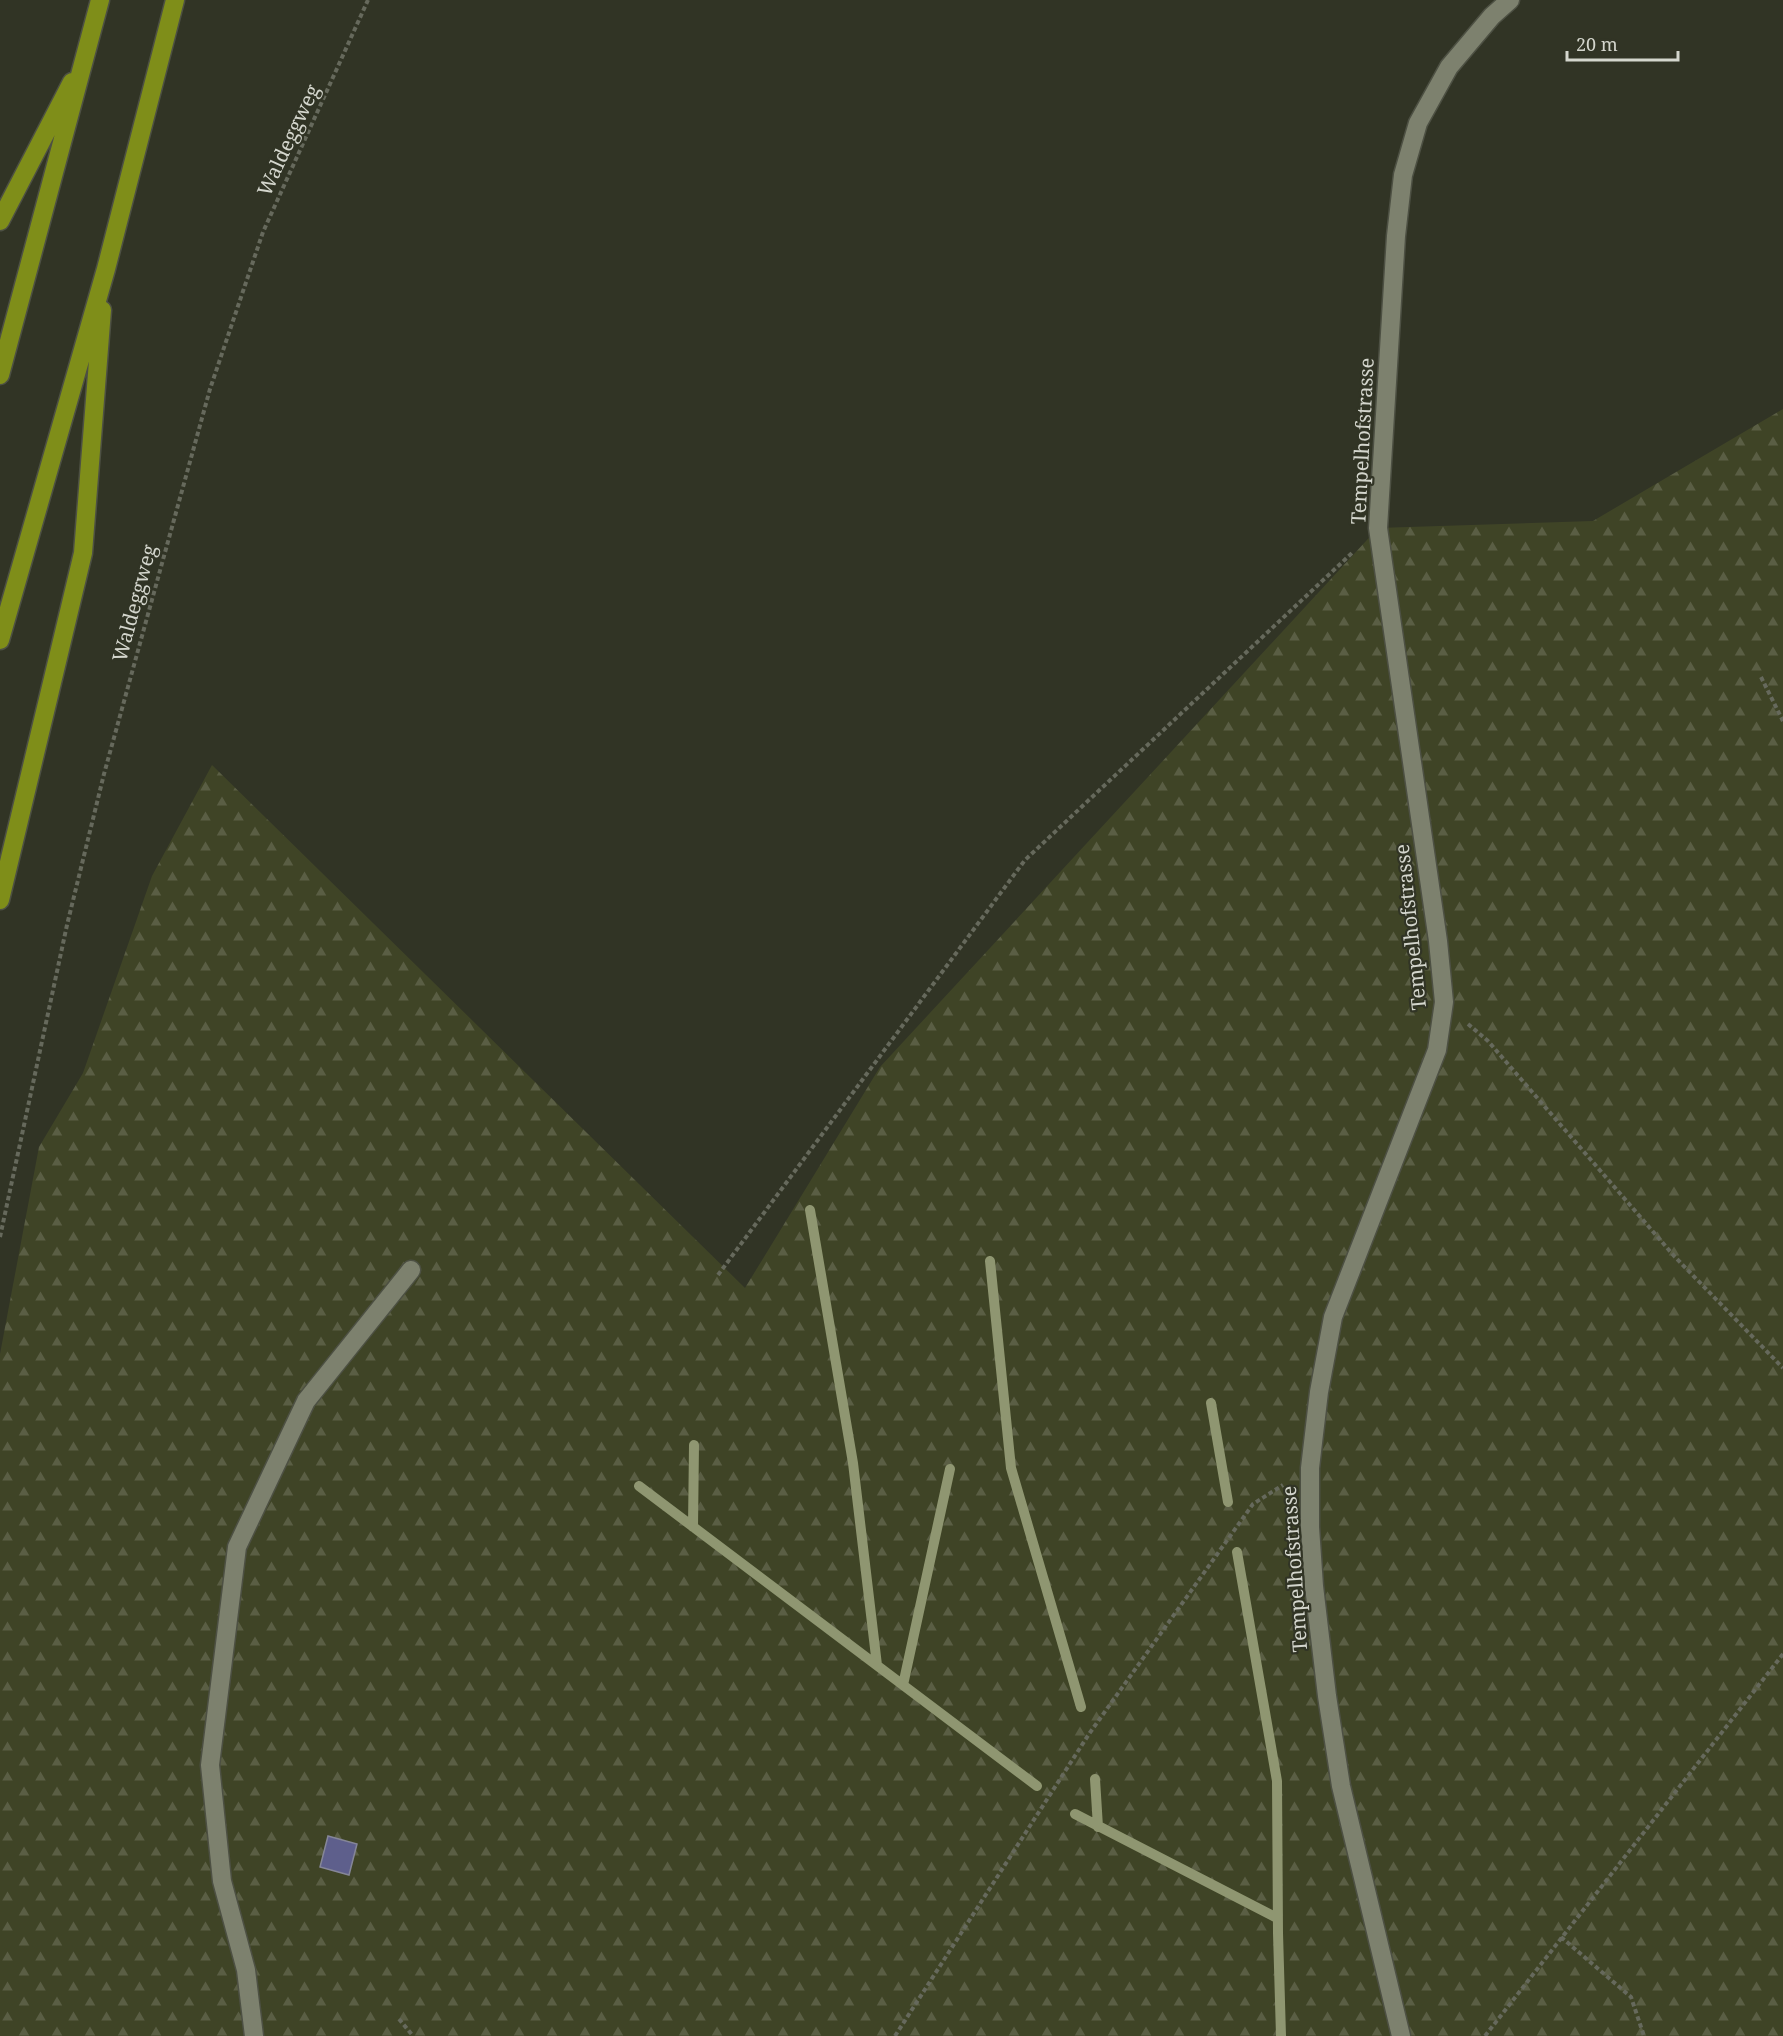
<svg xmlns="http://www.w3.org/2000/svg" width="1783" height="2036" viewBox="0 0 1783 2036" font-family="'Noto Serif',serif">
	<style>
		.forest { fill: url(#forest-firs) }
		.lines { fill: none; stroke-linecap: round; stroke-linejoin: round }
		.stream { stroke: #8f9671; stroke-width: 10 }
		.building { fill: #5e5f8c; stroke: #858698; stroke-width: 1.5 }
		.lane-casing { stroke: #4d5043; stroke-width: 21 }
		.street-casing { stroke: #4d5043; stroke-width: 21 }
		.highway-casing { stroke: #4d5043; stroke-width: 21 }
		.path { stroke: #66695c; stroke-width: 4; stroke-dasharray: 4.5 3; stroke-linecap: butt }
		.lane { stroke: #7d816e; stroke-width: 18 }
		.street { stroke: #7d816e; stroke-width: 18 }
		.highway { stroke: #7f8e19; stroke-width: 18 }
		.labels { text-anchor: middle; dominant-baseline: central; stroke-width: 4.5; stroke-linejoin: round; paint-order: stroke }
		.street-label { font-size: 20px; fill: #d4d6cd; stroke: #313425 }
	</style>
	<defs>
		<pattern id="forest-firs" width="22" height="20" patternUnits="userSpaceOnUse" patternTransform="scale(1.5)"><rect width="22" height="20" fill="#3f4426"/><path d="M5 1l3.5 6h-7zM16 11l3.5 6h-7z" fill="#5a5e44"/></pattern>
	</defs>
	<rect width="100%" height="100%" fill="#313425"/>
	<path class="forest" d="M1783 409V2036H0V1354L39 1147 83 1073 152 876 212 765 745 1288 880 1067 1378 528 1593 521Z"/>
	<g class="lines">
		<path class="stream" d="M810 1210 853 1463 877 1665
			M990 1261 1011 1468 1081 1707
			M1211 1403 1228 1502
			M639 1486 1037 1786
			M693 1527 694 1445
			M1237 1552 1277 1781 1278 1933 1281 2036
			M903 1685 950 1469
			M1095 1779 1098 1827
			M1075 1814 1277 1918"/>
	</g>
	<path class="building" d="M328 1836 357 1844 349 1875 320 1867Z"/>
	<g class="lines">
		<defs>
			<path id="lane" d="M254 2036 246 1970 222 1881 210 1765 237 1547 306 1401 411 1270"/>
			<path id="street" d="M1401 2036 1341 1786 1327 1696 1314 1586 1310 1527V1468L1319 1392 1333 1317 1437 1050 1444 1002 1438 941 1378 528 1396 236 1403 175 1418 123 1449 67 1492 16 1510 0"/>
			<path id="highway" d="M0 221 72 82
				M0 375 100 0
				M0 640 106 269 175 0
				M0 900 83 553 102 310"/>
		</defs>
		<use href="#lane" class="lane-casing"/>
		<use href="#street" class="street-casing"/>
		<use href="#highway" class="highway-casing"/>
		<path class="path" d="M1761 677 1783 721
			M1468 1024 1488 1041 1675 1257 1783 1368
			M0 1237 67 925 104 774 210 389 263 232 368 0
			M718 1275 1025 860 1352 553
			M1561 1937 1631 1997 1644 2036
			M399 2019 413 2036
			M895 2036 1089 1734 1253 1504 1283 1485
			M1485 2036 1783 1654"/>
		<use href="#lane" class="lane"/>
		<use href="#street" class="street"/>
		<use href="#highway" class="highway"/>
	</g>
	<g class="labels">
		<g class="street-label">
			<text transform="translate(288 140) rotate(-65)">Waldeggweg</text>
			<text transform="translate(1362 441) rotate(-87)">Tempelhofstrasse</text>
			<text transform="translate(134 603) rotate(-75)">Waldeggweg</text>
			<text transform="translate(1410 927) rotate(-96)">Tempelhofstrasse</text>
			<text transform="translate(1294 1569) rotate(-94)">Tempelhofstrasse</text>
		</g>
	</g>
	<path d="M1567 51v9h111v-9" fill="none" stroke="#d4d6cd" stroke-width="3"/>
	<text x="1576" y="51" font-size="18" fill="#d4d6cd" stroke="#313425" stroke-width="4.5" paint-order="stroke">20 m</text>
</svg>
